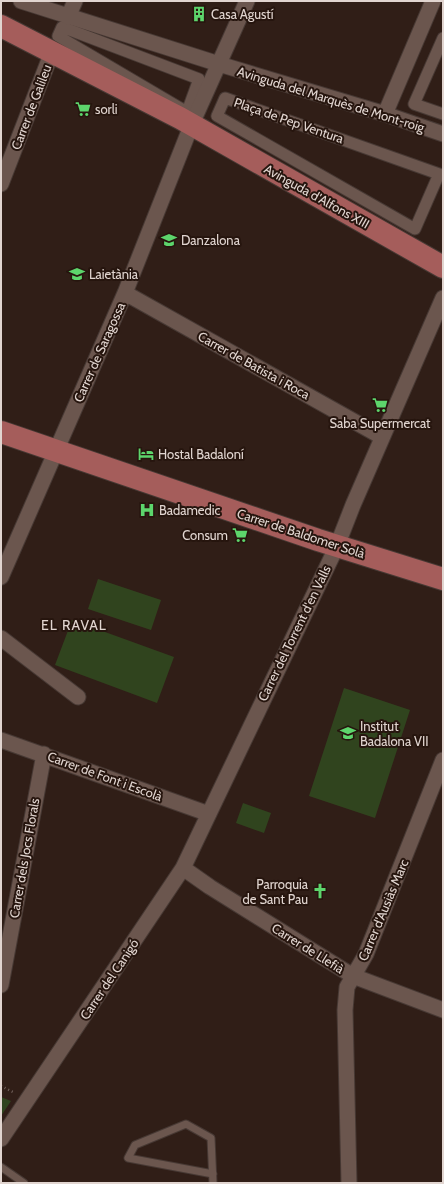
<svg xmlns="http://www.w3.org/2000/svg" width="444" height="1184" viewBox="0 0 444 1184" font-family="Cabin,sans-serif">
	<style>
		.green { fill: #30441e }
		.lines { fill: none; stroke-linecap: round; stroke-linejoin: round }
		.service-casing { stroke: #473934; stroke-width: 9 }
		.pedestrian-casing { stroke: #473934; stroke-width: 13 }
		.minor-casing { stroke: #473934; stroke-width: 17 }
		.primary-casing { stroke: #473934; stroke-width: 24 }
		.path { stroke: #74645e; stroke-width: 2.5; stroke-dasharray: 1 3; stroke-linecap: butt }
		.service { stroke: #6b564e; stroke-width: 7 }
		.pedestrian { stroke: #6b564e; stroke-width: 11 }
		.minor { stroke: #6b564e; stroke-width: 15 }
		.primary { stroke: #a55d5b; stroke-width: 22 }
		.labels { text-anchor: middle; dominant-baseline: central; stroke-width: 4; stroke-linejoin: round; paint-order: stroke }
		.poi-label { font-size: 13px; fill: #e1d5d0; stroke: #26150e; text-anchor: start }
		.street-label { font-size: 13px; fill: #e1d5d0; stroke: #26150e }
		.neighbourhood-label { font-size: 14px; letter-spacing: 1px; fill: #e1d5d0; stroke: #26150e }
	</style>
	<rect width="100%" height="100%" fill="#301e17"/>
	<path class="green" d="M98 579 161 600 151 630 88 609Z
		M72 620 174 657 157 703 55 665Z
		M344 688 410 710 375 818 309 796Z
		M243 803 271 813 264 833 236 823Z
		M1 1097 11 1101 1 1116Z"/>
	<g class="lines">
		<defs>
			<path id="service" d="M1 1167 24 1183
				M213 1183 211 1138 186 1124 135 1145 128 1158 213 1174"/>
			<path id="pedestrian" d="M62 27 199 79 187 112 58 36Z
				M443 38 414 104 443 114
				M225 98 439 174 415 229 217 116Z"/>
			<path id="minor" d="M21 1 219 64 385 114 443 134
				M68 17 75 1
				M385 114 433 1
				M1 184 52 52
				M125 293 382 437
				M1 577 125 293 191 126 247 1
				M1 638 78 697
				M1 740 209 814
				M183 868 210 887 353 976 443 1010
				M1 985 44 754
				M1 1139 183 868 337 546 353 505 443 298
				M349 1183 345 1010 347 987 366 954 443 760"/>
			<path id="primary" d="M1 26 180 118 443 267
				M1 432 318 540 443 579"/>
		</defs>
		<use href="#service" class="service-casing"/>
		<use href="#pedestrian" class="pedestrian-casing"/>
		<use href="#minor" class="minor-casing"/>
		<use href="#primary" class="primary-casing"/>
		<path class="path" d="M1 1086 13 1092"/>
		<use href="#service" class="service"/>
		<use href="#pedestrian" class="pedestrian"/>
		<use href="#minor" class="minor"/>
		<use href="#primary" class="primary"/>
	</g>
	<defs>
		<symbol id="building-bare" viewBox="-9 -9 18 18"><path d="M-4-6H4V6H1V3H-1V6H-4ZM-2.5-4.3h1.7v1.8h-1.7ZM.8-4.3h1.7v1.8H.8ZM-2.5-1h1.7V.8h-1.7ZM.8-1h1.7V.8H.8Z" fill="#5dd56c" stroke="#26150e" stroke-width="2.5" paint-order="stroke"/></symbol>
		<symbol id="supermarket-bare" viewBox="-9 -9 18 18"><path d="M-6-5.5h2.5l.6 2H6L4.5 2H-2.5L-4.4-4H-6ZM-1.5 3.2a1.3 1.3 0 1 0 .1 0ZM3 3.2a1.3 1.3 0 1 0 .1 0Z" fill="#5dd56c" stroke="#26150e" stroke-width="2.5" paint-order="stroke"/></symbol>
		<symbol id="school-bare" viewBox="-9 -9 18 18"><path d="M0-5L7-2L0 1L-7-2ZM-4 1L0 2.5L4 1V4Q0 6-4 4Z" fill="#5dd56c" stroke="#26150e" stroke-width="2.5" paint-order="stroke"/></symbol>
		<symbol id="hotel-bare" viewBox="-9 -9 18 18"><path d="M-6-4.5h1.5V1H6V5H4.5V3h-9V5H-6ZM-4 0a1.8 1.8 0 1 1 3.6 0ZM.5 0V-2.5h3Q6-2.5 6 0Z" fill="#5dd56c" stroke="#26150e" stroke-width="2.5" paint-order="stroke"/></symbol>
		<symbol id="hospital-bare" viewBox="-9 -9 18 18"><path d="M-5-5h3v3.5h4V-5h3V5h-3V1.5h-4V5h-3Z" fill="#5dd56c" stroke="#26150e" stroke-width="2.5" paint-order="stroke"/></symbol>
		<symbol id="church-bare" viewBox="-9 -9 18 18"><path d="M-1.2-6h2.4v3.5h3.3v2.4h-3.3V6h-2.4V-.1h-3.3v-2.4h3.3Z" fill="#5dd56c" stroke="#26150e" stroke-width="2.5" paint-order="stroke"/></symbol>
	</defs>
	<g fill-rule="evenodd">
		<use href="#building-bare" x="188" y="3" width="22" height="22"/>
		<use href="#supermarket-bare" x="72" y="98" width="22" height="22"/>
		<use href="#school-bare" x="158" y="229" width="22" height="22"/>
		<use href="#school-bare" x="66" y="263" width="22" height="22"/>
		<use href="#supermarket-bare" x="369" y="394" width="22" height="22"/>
		<use href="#hotel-bare" x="135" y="443" width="22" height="22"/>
		<use href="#hospital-bare" x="136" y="499" width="22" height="22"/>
		<use href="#supermarket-bare" x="229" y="524" width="22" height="22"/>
		<use href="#school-bare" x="337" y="722" width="22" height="22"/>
		<use href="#church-bare" x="309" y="880" width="22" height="22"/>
	</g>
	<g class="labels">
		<g class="poi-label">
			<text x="211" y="14">Casa Agustí</text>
			<text x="95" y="109">sorli</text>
			<text x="181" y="240">Danzalona</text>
			<text x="89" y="274">Laietània</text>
			<text x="380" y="423" text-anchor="middle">Saba Supermercat</text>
			<text x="158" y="454">Hostal Badaloní</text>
			<text x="159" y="510">Badamedic</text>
			<text x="228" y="535" text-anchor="end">Consum</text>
			<text x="360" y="726">Institut<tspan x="360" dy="15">Badalona VII</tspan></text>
			<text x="308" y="884" text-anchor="end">Parroquia<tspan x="308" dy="15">de Sant Pau</tspan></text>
		</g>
		<g class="street-label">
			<text transform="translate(331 99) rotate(17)">Avinguda del Marquès de Mont-roig</text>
			<text transform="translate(31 107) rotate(-69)">Carrer de Galileu</text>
			<text transform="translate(289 120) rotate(19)">Plaça de Pep Ventura</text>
			<text transform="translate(317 196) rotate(29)">Avinguda d'Alfons XIII</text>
			<text transform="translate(99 352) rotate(-66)">Carrer de Saragossa</text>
			<text transform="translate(254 365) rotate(29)">Carrer de Batista i Roca</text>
			<text transform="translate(301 533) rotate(18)">Carrer de Baldomer Solà</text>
			<text transform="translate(294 633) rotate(-64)">Carrer del Torrent d'en Valls</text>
			<text transform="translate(105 776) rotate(20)">Carrer de Font i Escolà</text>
			<text transform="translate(24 858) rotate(-80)">Carrer dels Jocs Florals</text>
			<text transform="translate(383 910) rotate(-67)">Carrer d'Ausiàs Marc</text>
			<text transform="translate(308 948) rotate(32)">Carrer de Llefià</text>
			<text transform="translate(109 979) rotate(-56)">Carrer del Canigó</text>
		</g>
		<g class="neighbourhood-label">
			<text x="74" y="625">EL RAVAL</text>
		</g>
	</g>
	<rect width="444" height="1184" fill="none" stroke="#e1d5d0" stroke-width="4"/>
</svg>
